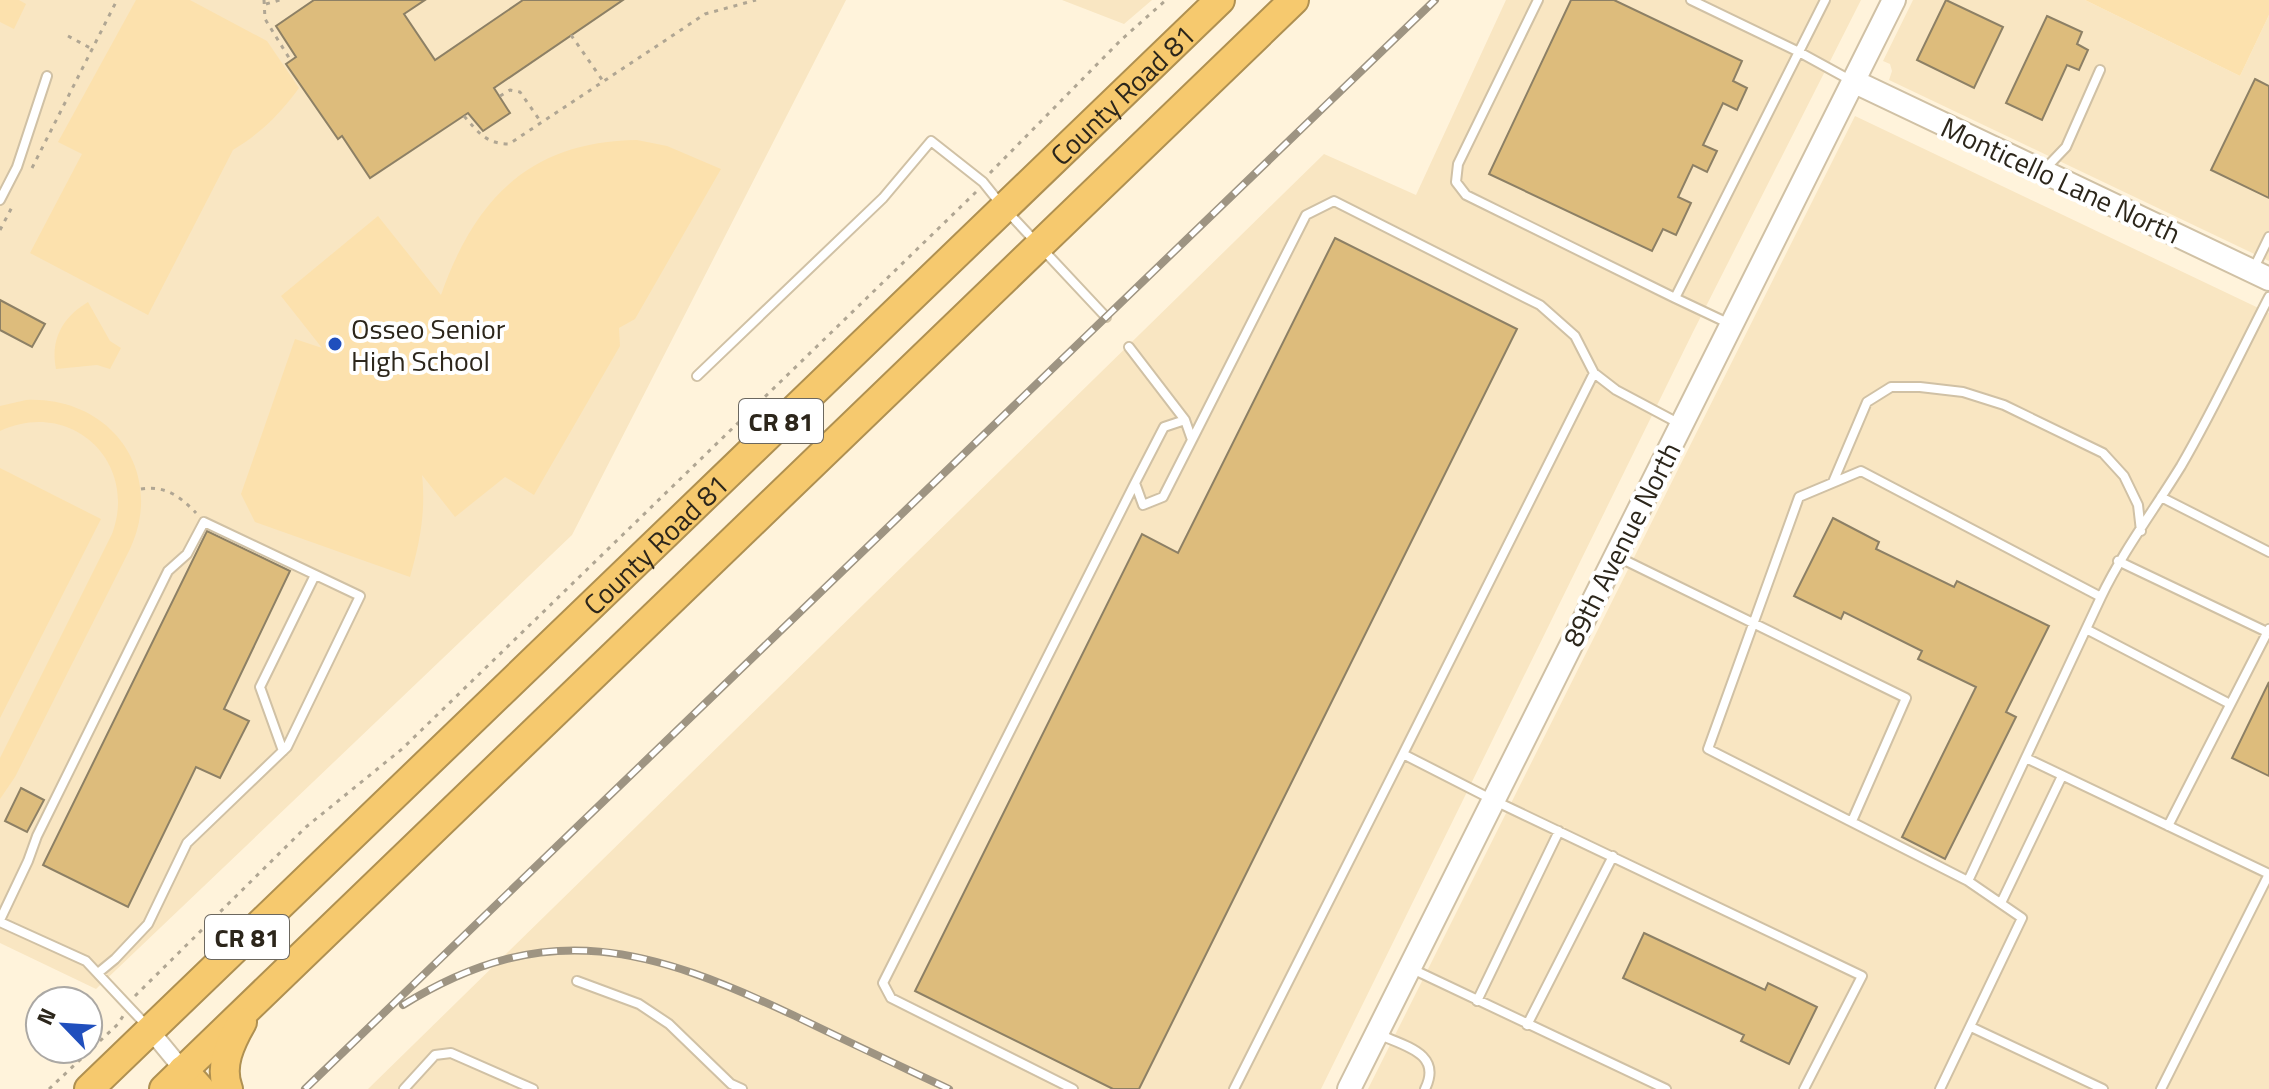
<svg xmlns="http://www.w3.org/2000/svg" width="2269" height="1089" viewBox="0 0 2269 1089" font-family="'Titillium Web',sans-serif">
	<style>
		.built { fill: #f9e6c2 }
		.green { fill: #fce1ad }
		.building { fill: #ddbc7c; stroke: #8d8065; stroke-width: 2 }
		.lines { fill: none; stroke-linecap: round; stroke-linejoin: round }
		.lane-casing { stroke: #d0c1a5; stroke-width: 12 }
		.street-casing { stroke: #d0c1a5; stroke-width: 20 }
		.secondary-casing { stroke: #d0c1a5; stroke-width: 26 }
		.highway-casing { stroke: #af9051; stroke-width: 32 }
		.path { stroke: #b0a693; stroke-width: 3; stroke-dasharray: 4 6; stroke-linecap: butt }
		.lane { stroke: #fff; stroke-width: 8 }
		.street { stroke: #fff; stroke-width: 16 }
		.secondary { stroke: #fff; stroke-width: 22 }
		.highway { stroke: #f6c96e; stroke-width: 28 }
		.rail-casing { stroke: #9e9482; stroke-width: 8 }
		.rail { stroke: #fff; stroke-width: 5; stroke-dasharray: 15; stroke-linecap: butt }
		.poi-dot { fill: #204fbd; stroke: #fff; stroke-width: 3 }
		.labels { text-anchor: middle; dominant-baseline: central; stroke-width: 8; stroke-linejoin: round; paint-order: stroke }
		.shield { fill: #fff; stroke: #6b675f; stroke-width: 2 }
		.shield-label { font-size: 26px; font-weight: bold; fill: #2c261b }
		.street-label { font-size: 28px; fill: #2c261b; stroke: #fff }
		.poi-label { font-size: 28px; fill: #2c261b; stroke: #fff; text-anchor: start }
	</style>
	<rect width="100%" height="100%" fill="#fff3db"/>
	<path class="built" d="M0 0H846L572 535 96 989 0 943Z
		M1062 0H1152L1124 24Z
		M1506 0H1861L1693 332 1321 1089H368L1324 154 1416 195Z
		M1913 0H2085L2240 76 2269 15V261L1889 80 1892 71 1890 64 1883 61Z
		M1855 116 2269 313V1089H1368Z"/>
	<path class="green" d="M0 0H19L26 4 14 29 0 22Z
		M136 0H190L267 41 299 88C280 114 261 133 233 150L148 315 30 253 82 154 58 142Z
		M2085 0H2269V15L2240 76Z
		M637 140 667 146 721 169 635 319 619 328 620 346 534 495 505 477 455 517 422 475C426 511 420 542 410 577L255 522 241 494 295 339 322 348 281 296 378 216 441 295C475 198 531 141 637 140Z
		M88 302 110 341 121 348 110 369 97 365 56 369C50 339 63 317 88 302Z
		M26 400C110 396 166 471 130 549L15 777 0 799V758L112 534C139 462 71 398 0 431V406Z
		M0 468 101 519 0 718Z"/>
	<path class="building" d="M314 0H425L404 14 435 60 523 0H623L494 88 510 113 483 131 468 113 370 178 342 136 338 139 286 64 296 57 276 26Z
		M1571 0H1614L1742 61 1733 81 1747 88 1737 110 1723 103 1703 145 1717 151 1707 172 1693 165 1678 197 1691 203 1676 235 1663 229 1652 251 1489 174Z
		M1946 0 2003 27 1974 88 1917 60Z
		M2047 16 2082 32 2077 44 2088 50 2079 70 2067 65 2042 120 2006 103Z
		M2255 79 2269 86V198L2211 170Z
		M1335 238 1517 329 1139 1089H1113L915 991 1142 534 1178 553Z
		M0 300 45 324 32 347 0 330Z
		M1833 518 1879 542 1876 549 1954 587 1957 581 2049 626 2006 712 2016 717 1945 859 1902 837 1976 687 1918 659 1922 651 1844 612 1841 619 1794 596Z
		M207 531 290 571 224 709 249 721 220 778 196 767 128 907 43 865Z
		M2269 682V776L2232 758Z
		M21 788 44 800 27 832 5 821Z
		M1644 933 1765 990 1768 983 1817 1007 1789 1064 1741 1041 1744 1035 1623 978Z"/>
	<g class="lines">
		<defs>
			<path id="lane" d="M1538 0 1458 164 1456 182 1466 195 1675 298
				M1691 0 1799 52 1852 81
				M2044 170 2066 147 2100 70
				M0 200 17 167 47 76
				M2253 270 2269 237
				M1730 324 1675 298 1825 0
				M1129 347 1185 420 1192 440 1163 497 1143 505 1135 483 1164 427 1185 420
				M1594 373 1403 754 1493 800 1862 976 1804 1089
				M697 376 883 198 931 141 983 182 1003 207 1106 317
				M1192 440 1306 215 1334 201 1540 305 1575 336 1594 373 1616 390 1680 424
				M1833 482 1867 402 1891 387H1920L1963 392 2004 405 2103 453 2124 476 2138 505 2141 531
				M2161 497 2269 552
				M1616 556 1906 698 1852 821
				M2118 561 2267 632
				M2101 597 1861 471 1799 497 1708 749 1968 881 2101 597C2123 551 2154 510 2181 466 2213 411 2240 353 2269 297
				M2086 629 2230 704
				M283 751 260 687 315 575
				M2026 758 2269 874
				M2168 826 2269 629
				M2001 903 2062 776
				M0 920 28 861 37 836 168 571 187 554 204 522 360 596 287 747 187 843 148 924 115 959 98 973
				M0 922 86 961 147 1026
				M1410 968 1666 1089
				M577 981 639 1004 669 1024 731 1084 742 1089
				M1477 1001 1559 831
				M1527 1025 1613 856
				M1971 1027 2103 1089
				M1378 1034C1404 1046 1443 1053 1425 1089
				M404 1089 435 1055 451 1053 533 1089
				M1073 1089 891 998 883 983 1135 483
				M1234 1089 1403 754
				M1940 1089 2022 918 1968 881
				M2161 1089 2269 874"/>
			<path id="street" d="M150 1030 183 1070"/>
			<path id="secondary" d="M1853 81 2269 279
				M1349 1089 1894 0"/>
			<g id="highway">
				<path d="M183 1070 200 1089"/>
				<path id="s1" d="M89 1089 1220 0"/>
				<path d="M164 1089 1294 0"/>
				<path d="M228 1089C219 1066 230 1043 242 1022"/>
			</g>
		</defs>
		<use href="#lane" class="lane-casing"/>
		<use href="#street" class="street-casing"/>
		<use href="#secondary" class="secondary-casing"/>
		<use href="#highway" class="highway-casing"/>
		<path class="path" d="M264 0 265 19 291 61
			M266 4 280 0
			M571 35 603 81
			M68 36 92 49
			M500 96 510 90 520 92 541 122
			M464 116C478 132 486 144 509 144L705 14 756 0
			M32 168 117 0
			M990 173 1121 40 1166 0
			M0 230 12 207
			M141 489C164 485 180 496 196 513
			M135 996 306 827 402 749 976 192
			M49 1089 118 1024 123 1016"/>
		<use href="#lane" class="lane"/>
		<use href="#street" class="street"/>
		<use href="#secondary" class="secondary"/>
		<use href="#highway" class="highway"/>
		<defs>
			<path id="rail" d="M403 1005C548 915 652 949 795 1016 846 1041 898 1065 949 1089
				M305 1089 1435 0"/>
		</defs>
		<use href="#rail" class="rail-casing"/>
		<use href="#rail" class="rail"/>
	</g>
	<circle class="poi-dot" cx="335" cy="344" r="8"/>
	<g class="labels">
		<g class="shield">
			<rect x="739" y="399" width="84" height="44" rx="6"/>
			<rect x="205" y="915" width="84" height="44" rx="6"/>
		</g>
		<g class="shield-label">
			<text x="781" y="421">CR 81</text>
			<text x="247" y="937">CR 81</text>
		</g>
		<g class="street-label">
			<text stroke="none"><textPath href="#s1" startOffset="1434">County Road 81</textPath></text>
			<text transform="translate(2061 180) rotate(25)">Monticello Lane North</text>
			<text stroke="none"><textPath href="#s1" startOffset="786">County Road 81</textPath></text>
			<text transform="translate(1621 544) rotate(-63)">89th Avenue North</text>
		</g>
		<g class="poi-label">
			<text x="351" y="328">Osseo Senior<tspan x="351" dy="32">High School</tspan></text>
		</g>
	</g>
	<g transform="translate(64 1025) rotate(295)"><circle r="38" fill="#ffffff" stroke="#aba8a4" stroke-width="2"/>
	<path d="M0-6L14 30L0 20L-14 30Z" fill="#204fbd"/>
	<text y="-12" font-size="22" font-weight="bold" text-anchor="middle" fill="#2c261b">N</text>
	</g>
</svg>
